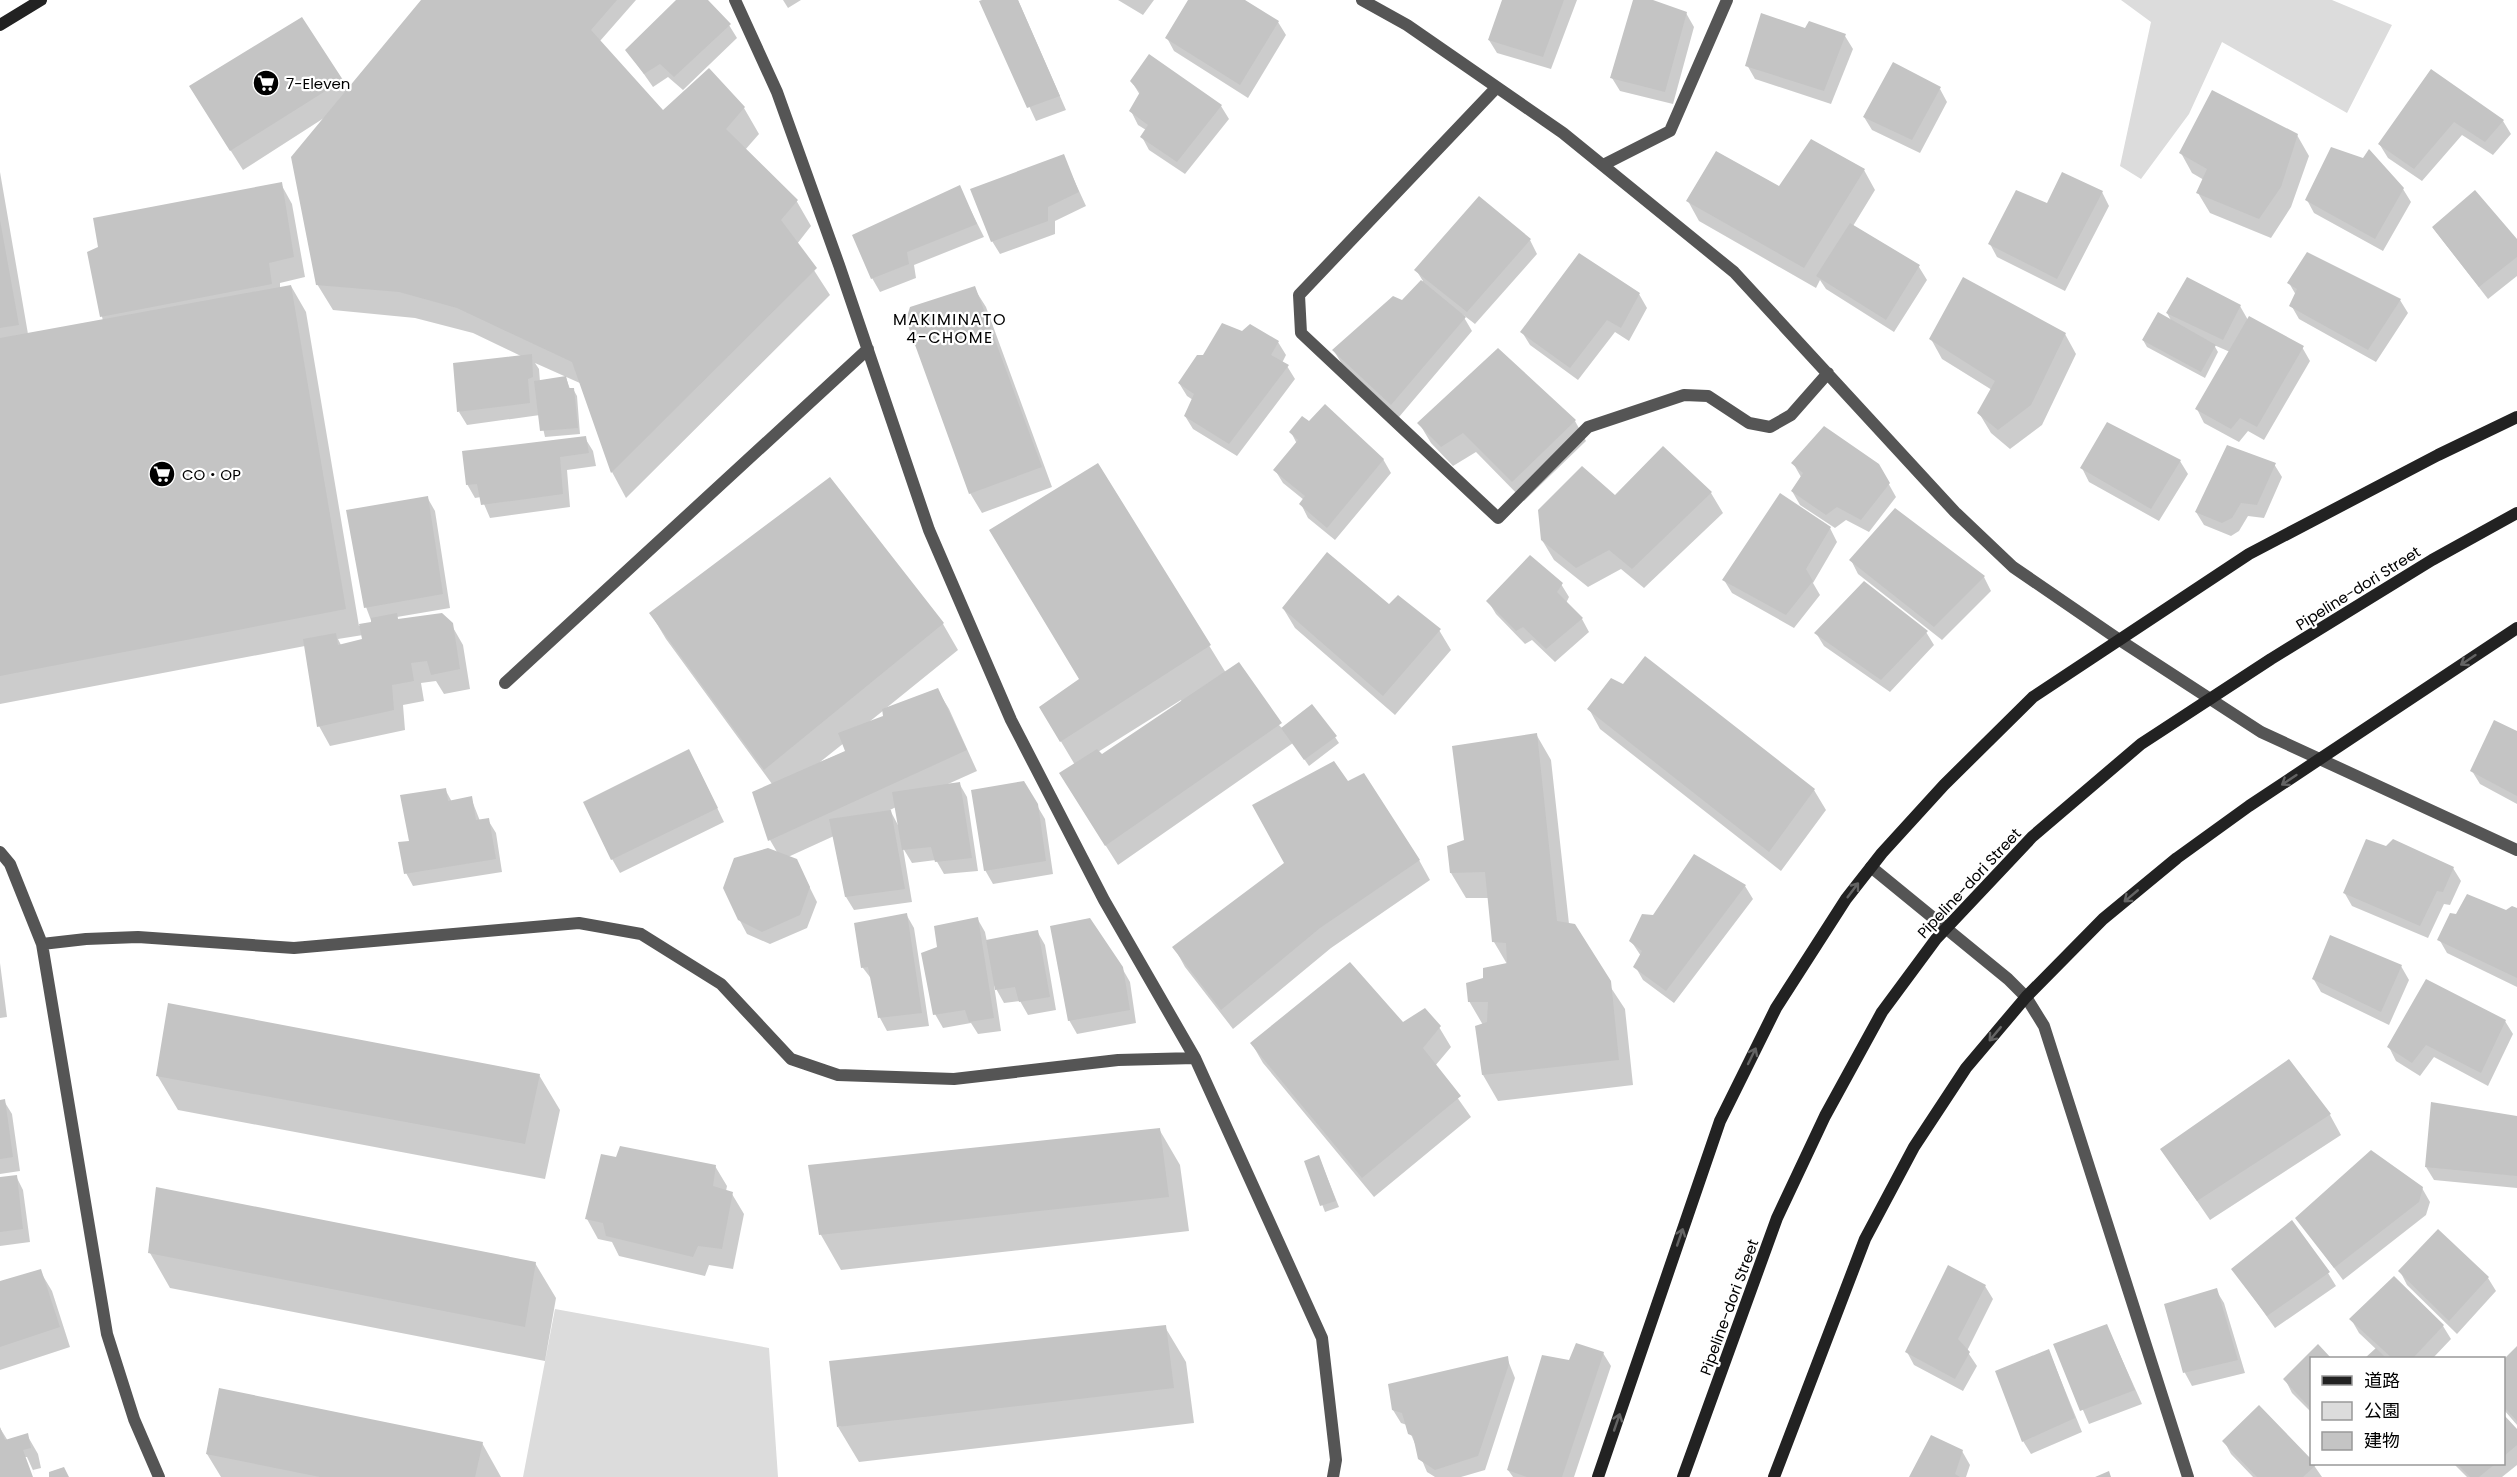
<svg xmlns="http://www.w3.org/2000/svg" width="2517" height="1477" viewBox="0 0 2517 1477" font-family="Poppins,'Noto Sans JP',sans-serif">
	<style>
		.green { fill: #dcdcdc }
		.shadow { fill: #0003; fill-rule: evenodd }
		.building { fill: #c4c4c4 }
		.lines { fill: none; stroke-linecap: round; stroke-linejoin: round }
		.street { stroke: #555; stroke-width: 12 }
		.secondary { stroke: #222; stroke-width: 12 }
		.oneway { stroke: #646464 }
		.labels { text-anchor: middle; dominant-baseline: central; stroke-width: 4.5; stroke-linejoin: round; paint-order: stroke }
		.poi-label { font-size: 15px; fill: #000; stroke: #fff; text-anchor: start }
		.street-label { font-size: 15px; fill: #000; stroke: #fff }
		.neighbourhood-label { font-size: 16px; letter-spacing: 1.5px; fill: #000; stroke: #fff }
	</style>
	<rect width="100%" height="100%" fill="#fff"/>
	<path class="green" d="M2121 0H2332L2392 25 2347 113 2222 42 2189 114 2141 179 2120 166 2151 22Z
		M555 1309 769 1348 778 1477H523Z"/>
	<path class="shadow" d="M423 0H636L600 41 663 112 744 108 759 134 745 150 796 200 811 226 797 244 830 295 626 498 612 472 582 384 535 363 539 369 540 382 566 378 570 389H573L577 396 580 434 545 437 540 415 467 425 459 412 523 357 473 333 415 318 333 310 317 284 324 118 243 170 203 107 342 80 348 91Z
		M678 0H705L729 25 737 38 683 90 668 77 653 87 627 50Z
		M783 0H801L788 8Z
		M986 0H1018L1066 110 1036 121 981 2Z
		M1118 0H1154L1143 15Z
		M1190 0H1242L1278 22 1286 35 1248 98 1174 51 1167 38Z
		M1504 0H1577L1551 69 1497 53 1489 40Z
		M1635 0H1649L1686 13 1694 27 1673 104 1620 91 1612 78Z
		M1809 23 1845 36 1853 49 1831 104 1755 79 1747 65 1806 30Z
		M2431 71 2503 121 2511 134 2493 155 2462 135 2422 181 2388 158 2380 145Z
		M1132 82 1221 106 1229 119 1185 174 1149 150 1142 137 1146 130 1138 125 1131 111 1140 95Z
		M1940 89 1947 102 1920 153 1872 130 1864 117Z
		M2297 135 2309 156 2291 207 2271 238 2210 213 2198 193 2204 180 2192 173 2181 153Z
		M1063 156 1086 206 1055 221V234L1000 254 992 241Z
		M1864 170 1875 190 1853 226 1919 267 1927 280 1894 332 1826 289 1820 280 1816 288 1699 221 1688 201 1779 188Z
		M0 172 28 334 103 321 88 253 281 184 292 204 305 277 280 283V288L291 286 306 312 359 626 372 623 366 607 427 497 435 511 450 608 397 617 399 621 451 624 463 645 470 689 444 694 436 681 421 683 424 701 403 705 405 730 330 746 319 726 305 646 0 704ZM363 635 364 640 341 645 338 639Z
		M959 187 984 237 914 265 916 278 880 292 872 278Z
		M2403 189 2411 202 2383 251 2314 213 2307 200Z
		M2102 192 2109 206 2065 291 1997 257 1990 244 2048 205Z
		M2433 228 2517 241V276L2488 299Z
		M1530 240 1537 254 1475 324 1462 314 1472 331 1399 417 1342 364 1334 351 1402 302 1423 281 1416 270Z
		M2289 283 2400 300 2408 313 2376 362 2299 319 2291 305 2296 295Z
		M974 288 986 307 1052 487 982 513 970 493Z
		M1639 294 1647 308 1629 341 1615 332 1578 380 1530 345 1522 332Z
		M2240 306 2248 320 2302 347 2310 361 2264 440 2248 431 2239 442 2204 423 2197 409 2230 352 2214 345 2218 352 2205 378 2147 347 2143 340 2172 322 2167 313Z
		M1242 333 1278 342 1286 355 1282 363 1287 366 1295 379 1237 456 1193 429 1185 416 1193 400 1187 396 1179 383 1204 357Z
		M2065 334 2076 354 2042 425 2010 449 1991 433 1979 413 1992 390 1942 359 1931 339Z
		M1575 421 1586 441 1524 501 1476 452 1453 466 1431 443 1419 423Z
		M1309 422 1383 459 1391 473 1335 540 1308 518 1301 504 1304 500 1283 483 1275 470 1297 444 1291 432Z
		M585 438 593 451 596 466 567 470 570 507 490 518 481 497 475 498 467 484Z
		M1663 448 1711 493 1723 513 1644 588 1621 569 1588 587 1554 560 1542 540 1615 497Z
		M2180 461 2188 474 2159 521 2089 482 2082 468Z
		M1793 463 1878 465 1896 497 1869 532 1846 520 1835 528 1800 505 1792 491 1801 477Z
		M2274 464 2282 477 2264 518 2248 516 2239 531 2231 536 2204 525 2196 512Z
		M1098 465 1226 673 1283 729 1335 737 1339 743 1309 766 1293 743 1118 865 1073 794 1075 765 1041 708 1080 680ZM1181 700 1182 702 1102 756 1098 752Z
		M830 479 943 624 958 650 885 709 937 689 949 709 977 771 948 784 959 783 967 797 978 871 944 874 936 860 912 863 903 848 912 902 854 910 846 897 834 836 788 857 796 860 817 902 807 928 770 944 747 934 739 919 777 852 770 840 772 784 666 639 651 614ZM884 710 885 717 869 722ZM844 743 847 751 820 762ZM896 807 899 827 890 810Z
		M1895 510 1984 577 1991 591 1942 640 1858 574 1851 560Z
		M1830 528 1837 542 1813 583 1820 595 1794 628 1732 593 1724 580Z
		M1561 584 1569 597 1566 603 1582 619 1589 632 1555 662 1532 640 1525 644 1496 614 1488 601Z
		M1389 606 1439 630 1451 650 1395 715 1295 628 1283 608Z
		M1926 632 1934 645 1890 692 1824 646 1816 633Z
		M1589 709 1814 790 1826 810 1781 871 1600 729Z
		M2517 732V804L2480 784 2472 771Z
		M1536 734 1551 760 1569 924 1625 1009 1633 1085 1498 1101 1483 1075V1025L1469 1001 1484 979 1507 964 1494 942 1489 898H1466L1451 873 1466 841Z
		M696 764 724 822 620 873 612 859Z
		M1023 782 1045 819 1053 874 993 884 985 870Z
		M1347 783 1419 860 1430 880 1331 948 1233 1029 1185 967 1174 947 1286 864Z
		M445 789 452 802 471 798 480 821 488 820 496 833 502 872 413 886 406 873 411 842Z
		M1694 856 1745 886 1753 899 1674 1003 1643 980 1635 966 1641 956 1631 941 1654 917Z
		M2453 868 2461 881 2450 905 2444 904 2428 938 2352 906 2344 892Z
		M2517 909V987L2447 953 2439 939Z
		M906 914 914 928 929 1026 887 1031 880 1018 873 981 863 968 856 924Z
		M977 918 985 932 987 942 1037 931 1045 945 1056 1010 1028 1015 1020 1001 1004 1003 994 985 1001 1031 978 1034 971 1023 943 1028 935 1014 938 948Z
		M2331 937 2401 966 2409 980 2389 1025 2321 992 2313 978Z
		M0 963 7 1017 0 1018Z
		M1122 968 1130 982 1136 1023 1077 1034 1069 1020Z
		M2505 1021 2513 1034 2488 1086 2434 1057 2420 1076 2396 1061 2389 1047Z
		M1403 1024 1439 1027 1451 1047 1435 1066 1471 1117 1374 1197 1263 1063 1252 1044Z
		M2289 1061 2330 1115 2341 1135 2210 1220 2162 1150Z
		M157 1075H539L560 1110 545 1179 178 1110Z
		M0 1101H4L12 1114 20 1171 0 1174Z
		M2517 1117V1188L2434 1180 2426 1167Z
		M1159 1129 1180 1165 1189 1231 841 1270 821 1235 810 1166Z
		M1319 1157 1339 1207 1325 1212 1306 1162Z
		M715 1166 727 1186 726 1191 732 1194 744 1214 733 1269 709 1265 705 1276 619 1256 612 1242 598 1239 587 1219Z
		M16 1176 23 1190 30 1242 0 1246V1178Z
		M2422 1188 2430 1202 2426 1215 2343 1280 2297 1218Z
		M150 1253 535 1263 556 1298 545 1361 170 1288Z
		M2233 1269 2328 1273 2336 1286 2275 1328Z
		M40 1271 52 1291 70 1347 0 1370V1283Z
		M2400 1271 2488 1278 2496 1291 2457 1334 2407 1285Z
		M1985 1286 1993 1299 1967 1351 1977 1366 1963 1391 1914 1365 1907 1352Z
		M2216 1290 2224 1303 2245 1373 2192 1386 2185 1373 2165 1305Z
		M2351 1319 2443 1326 2451 1339 2433 1358H2367L2377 1350 2359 1333Z
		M2107 1326 2142 1404 2089 1424 2055 1345Z
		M1165 1327 1186 1362 1194 1423 859 1462 838 1427Z
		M2318 1346 2329 1358H2312V1413L2292 1393 2285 1379Z
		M2517 1348V1425L2504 1410V1361Z
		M2049 1351 2082 1432 2031 1454 2023 1441Z
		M1603 1353 1611 1366 1574 1477H1513L1508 1470 1570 1362Z
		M1507 1358 1515 1378 1485 1470 1461 1477H1435L1427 1472 1407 1425 1401 1423 1393 1410Z
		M2504 1417 2517 1431V1465L2502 1477H2467L2454 1464H2504Z
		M0 1428 8 1441 27 1435 38 1454 41 1468 33 1470 36 1477 27 1457H24L31 1477H0Z
		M2224 1441 2313 1464 2322 1477H2253L2231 1454Z
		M482 1443 501 1477H221L207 1454Z
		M1962 1451 1970 1465 1966 1477H1911Z"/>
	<path class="building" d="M421 0H617L591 30 663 110 709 68 745 107 726 129 798 200 781 220 817 268 611 473 572 362 457 308 399 292 316 285 291 157Z
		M676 0H708L731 24 674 77 660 64 644 74 625 50Z
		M982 0H1018L1060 96 1027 108 979 1Z
		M1188 0H1245L1279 21 1240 85 1165 38Z
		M1502 0H1564L1543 57 1488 40Z
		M1633 0H1653L1687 12 1665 92 1610 78Z
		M1761 13 1805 28 1809 21 1846 34 1824 91 1745 66Z
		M302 17 343 80 230 151 189 86Z
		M1149 54 1222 105 1177 162 1140 137 1148 125 1129 111 1140 92 1130 81Z
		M1893 62 1941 87 1912 140 1863 117Z
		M2431 69 2504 120 2485 142 2454 122 2414 169 2378 144Z
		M2212 90 2298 134 2281 187 2259 219 2196 193 2207 169 2179 153Z
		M1811 139 1865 169 1804 268 1686 201 1716 151 1779 186Z
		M2331 147 2363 158 2369 149 2404 188 2375 239 2305 200Z
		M1064 154 1079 192 1048 207V221L991 242 970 189Z
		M2062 172 2103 191 2057 279 1988 244 2016 190 2047 203Z
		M282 182 294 257 269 263 272 284 100 317 87 252 98 247 93 218Z
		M960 185 977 224 907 252 909 264 871 279 852 235Z
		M2475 190 2517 239V257L2479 287 2432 227Z
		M1479 196 1531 239 1467 312 1414 270Z
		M0 220 19 325 0 328Z
		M1850 223 1920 265 1886 320 1816 276Z
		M2307 252 2401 299 2368 350 2289 306 2297 289 2287 283Z
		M1579 253 1640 293 1621 328 1607 320 1570 368 1520 332Z
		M1963 277 2066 333 2031 405 1998 430 1977 413 1995 381 1929 339Z
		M2187 277 2241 305 2223 340 2166 313Z
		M1421 280 1466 317 1391 405 1332 350 1393 296 1402 300Z
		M291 285 346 609 0 676V338Z
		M975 286 1042 467 969 494 906 320 910 307Z
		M2158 312 2216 345 2201 372 2142 340Z
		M2249 316 2304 346 2257 427 2240 418 2231 429 2195 409Z
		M1222 323 1242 331 1250 324 1279 341 1271 355 1289 365 1229 444 1184 416 1194 394 1178 383 1197 355H1203Z
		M1498 348 1576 420 1512 482 1463 433 1441 447 1417 423Z
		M532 354 533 377 528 379 530 403 457 412 453 363Z
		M566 376 569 388H574L578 428 540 431 534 381Z
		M1325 404 1384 459 1327 528 1299 504 1305 496 1273 470 1298 440 1289 432 1302 416 1309 421Z
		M2107 422 2181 460 2151 509 2080 468Z
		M1824 426 1879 464 1890 483 1861 520 1837 507 1826 515 1791 491 1803 473 1791 463Z
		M586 436 589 453 560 457 563 494 481 505 477 484 466 485 462 451Z
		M2227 445 2276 463 2257 505 2241 503 2232 518 2222 523 2195 512Z
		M1663 446 1712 492 1632 569 1609 550 1576 568 1541 540 1538 510 1582 466 1615 495Z
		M1098 463 1211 645 1060 742 1039 707 1079 679 989 530Z
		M830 477 944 623 764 770 649 613Z
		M1780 493 1831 527 1806 569 1813 581 1786 615 1722 580Z
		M428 496 443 594 364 608 346 510Z
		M1895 508 1985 576 1934 627 1849 560Z
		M1327 552 1389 604 1398 595 1441 629 1383 696 1282 608Z
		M1530 555 1563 583 1557 592 1583 618 1546 649 1523 627 1516 631 1486 601Z
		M1864 581 1928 631 1881 680 1814 633Z
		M397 613 398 619 442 613 453 623 460 669 431 675 427 661 411 663 414 681 392 685 394 710 317 727 303 639 336 633 338 645 362 639 359 624 371 622V618Z
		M1645 656 1815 789 1769 852 1587 709 1611 678 1623 684Z
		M1239 662 1282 723 1105 846 1059 773 1097 749 1102 754Z
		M938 688 967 750 768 841 752 792 845 751 838 733 883 716 882 709Z
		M1312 704 1337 736 1304 760 1281 728Z
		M2494 720 2517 731V796L2470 771Z
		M1537 733 1557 921 1575 924 1611 981 1619 1060 1482 1075 1475 1026 1487 1022 1488 1002H1468L1466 983 1483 978V968L1507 963 1506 943 1492 942 1485 872 1450 873 1447 846 1464 840 1452 746Z
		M689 749 718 808 611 860 583 802Z
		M1334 761 1348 781 1364 773 1420 860 1320 928 1221 1010 1172 947 1284 863 1252 805Z
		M1024 781 1038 804 1046 861 984 871 971 790Z
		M960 782 972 858 935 862 931 847 902 850 892 792Z
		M446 788 448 801 472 796 476 820 489 818 496 859 404 874 398 842 409 841 400 795Z
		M891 810 905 889 845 897 829 819Z
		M2366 839 2386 846 2393 839 2454 867 2443 892 2437 891 2420 926 2343 893Z
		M768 848 797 859 810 887 800 915 762 932 738 920 723 888 734 858Z
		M1694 854 1746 885 1666 991 1633 967 1642 951 1629 941 1642 914 1653 915Z
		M2467 894 2506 910 2512 906 2517 908V978L2437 940 2450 913 2456 914Z
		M907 913 922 1013 878 1018 868 967 861 968 854 923Z
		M978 917 994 1018 969 1022 965 1010 933 1015 921 953 937 947 934 926Z
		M1090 918 1123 967 1130 1010 1068 1021 1050 926Z
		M1038 930 1050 997 1019 1002 1015 987 995 990 986 940Z
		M2330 935 2402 965 2381 1012 2312 979Z
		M1350 962 1403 1022 1425 1008 1441 1026 1423 1048 1461 1096 1362 1178 1250 1043Z
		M2426 979 2506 1020 2481 1073 2426 1045 2412 1063 2387 1047Z
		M168 1003 540 1074 525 1144 156 1076Z
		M2289 1059 2331 1114 2197 1201 2160 1149Z
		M5 1099 13 1157 0 1159V1100Z
		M2431 1102 2517 1116V1176L2425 1167Z
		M1160 1128 1169 1197 819 1235 808 1165Z
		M620 1146 716 1165 713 1186 733 1192 722 1249 698 1246 693 1257 606 1236 603 1223 585 1219 601 1154 616 1157Z
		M2371 1150 2423 1187 2419 1202 2334 1268 2295 1218Z
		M1319 1155 1336 1201 1320 1206 1304 1161Z
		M17 1175 23 1229 0 1232V1177Z
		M156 1187 536 1262 525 1327 148 1253Z
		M2292 1220 2330 1272 2267 1316 2231 1269Z
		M2438 1229 2489 1277 2449 1321 2398 1271Z
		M1948 1265 1986 1285 1958 1339 1970 1352 1955 1379 1905 1352Z
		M41 1269 60 1327 0 1347V1281Z
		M2394 1276 2444 1325 2413 1358H2392L2349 1319Z
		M2217 1288 2238 1360 2183 1373 2164 1304Z
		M2107 1324 2135 1390 2080 1411 2053 1344Z
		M1166 1325 1174 1388 837 1427 829 1361Z
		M1576 1343 1604 1352 1562 1477H1527L1507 1470 1542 1355 1569 1360Z
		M2318 1344 2331 1358H2312V1410L2283 1379Z
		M2517 1346V1421L2504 1407V1359Z
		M2376 1348 2386 1358H2365Z
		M2049 1349 2075 1418 2022 1442 1995 1371Z
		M1508 1356 1509 1364 1478 1456 1435 1470 1418 1459 1413 1436 1408 1434 1402 1413 1392 1410 1388 1384Z
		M219 1388 483 1442 475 1477H320L206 1454Z
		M2259 1405 2312 1460V1464H2317L2303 1477H2257L2222 1441Z
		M2504 1415 2517 1429V1445L2504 1456Z
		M0 1427 5 1440 28 1433 31 1448 23 1450 33 1477H0Z
		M1931 1435 1963 1450 1955 1474 1960 1477H1909Z
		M2457 1464H2495L2479 1477H2470Z
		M64 1467 69 1477H49V1472Z
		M2109 1471 2111 1477H2095Z"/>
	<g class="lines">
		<path class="street" d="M735 0 777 92 839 265 929 530 1011 720 1104 900 1195 1058 1322 1338 1336 1460 1333 1477
			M1362 0 1407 25 1563 133 1734 272 1955 512 2013 567 2118 639 2261 732 2517 850
			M1497 87 1299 295 1301 333 1498 518 1588 427 1684 395 1708 396 1749 423 1770 427 1791 415 1828 373
			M1603 165 1670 131 1727 0
			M505 683 868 349
			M0 852 10 864 42 944 107 1334 134 1419 159 1477
			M1871 867 2008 979 2026 997 2044 1026 2188 1477
			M42 944 86 939 138 937 294 948 579 923 641 934 721 984 791 1059 838 1075 954 1079 1118 1060 1195 1058"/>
		<path class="secondary" d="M0 25 41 0
			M1598 1477 1720 1121 1776 1008 1846 899 1882 853 1944 785 2033 697 2249 554 2438 455 2517 417
			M1683 1477 1777 1218 1825 1116 1882 1012 1936 939 2032 837 2141 744 2271 659 2432 560 2517 513
			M1774 1477 1865 1239 1914 1147 1966 1068 2026 997 2103 919 2177 858 2249 806 2517 628"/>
	</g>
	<defs><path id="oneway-shaft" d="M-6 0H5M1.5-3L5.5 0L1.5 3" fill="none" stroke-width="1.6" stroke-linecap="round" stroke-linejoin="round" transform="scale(1.5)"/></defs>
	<g class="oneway">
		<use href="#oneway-shaft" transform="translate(2468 660) rotate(146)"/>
		<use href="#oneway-shaft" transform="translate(2289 780) rotate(146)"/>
		<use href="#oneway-shaft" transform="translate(1853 890) rotate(-53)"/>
		<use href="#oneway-shaft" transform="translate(2131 896) rotate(140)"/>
		<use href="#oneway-shaft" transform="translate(1995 1034) rotate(130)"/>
		<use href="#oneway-shaft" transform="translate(1752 1056) rotate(-64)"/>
		<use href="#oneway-shaft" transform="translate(1680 1237) rotate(-71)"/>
		<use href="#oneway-shaft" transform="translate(1617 1422) rotate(-71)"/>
	</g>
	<defs>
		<symbol id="supermarket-disc" viewBox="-11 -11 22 22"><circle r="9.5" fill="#000" stroke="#fff"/><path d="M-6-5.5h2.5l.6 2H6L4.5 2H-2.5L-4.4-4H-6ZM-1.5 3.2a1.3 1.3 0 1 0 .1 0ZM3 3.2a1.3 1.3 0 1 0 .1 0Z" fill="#fff"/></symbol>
	</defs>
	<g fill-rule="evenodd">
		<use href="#supermarket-disc" x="251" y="68" width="30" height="30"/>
		<use href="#supermarket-disc" x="147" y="459" width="30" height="30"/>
	</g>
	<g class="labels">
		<g class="poi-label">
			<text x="286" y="83">7-Eleven</text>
			<text x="182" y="474">CO・OP</text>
		</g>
		<g class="street-label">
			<text transform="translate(2358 588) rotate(-32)">Pipeline-dori Street</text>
			<text transform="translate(1969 883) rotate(-47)">Pipeline-dori Street</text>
			<text transform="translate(1729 1307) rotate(-70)">Pipeline-dori Street</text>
		</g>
		<g class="neighbourhood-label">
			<text x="950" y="319">MAKIMINATO<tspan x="950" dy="18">4-CHOME</tspan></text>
		</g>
	</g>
	<rect x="2310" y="1357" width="195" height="108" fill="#ffffff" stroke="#999999" stroke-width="1.5"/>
	<rect x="2322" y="1376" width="30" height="9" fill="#222222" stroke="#999999" stroke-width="1.5"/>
	<text x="2364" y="1387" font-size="18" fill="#000000">道路</text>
	<rect x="2322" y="1402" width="30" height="18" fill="#dcdcdc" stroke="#999999" stroke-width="1.5"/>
	<text x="2364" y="1417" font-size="18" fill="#000000">公園</text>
	<rect x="2322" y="1432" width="30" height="18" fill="#c4c4c4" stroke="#999999" stroke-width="1.5"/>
	<text x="2364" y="1447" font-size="18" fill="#000000">建物</text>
</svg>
